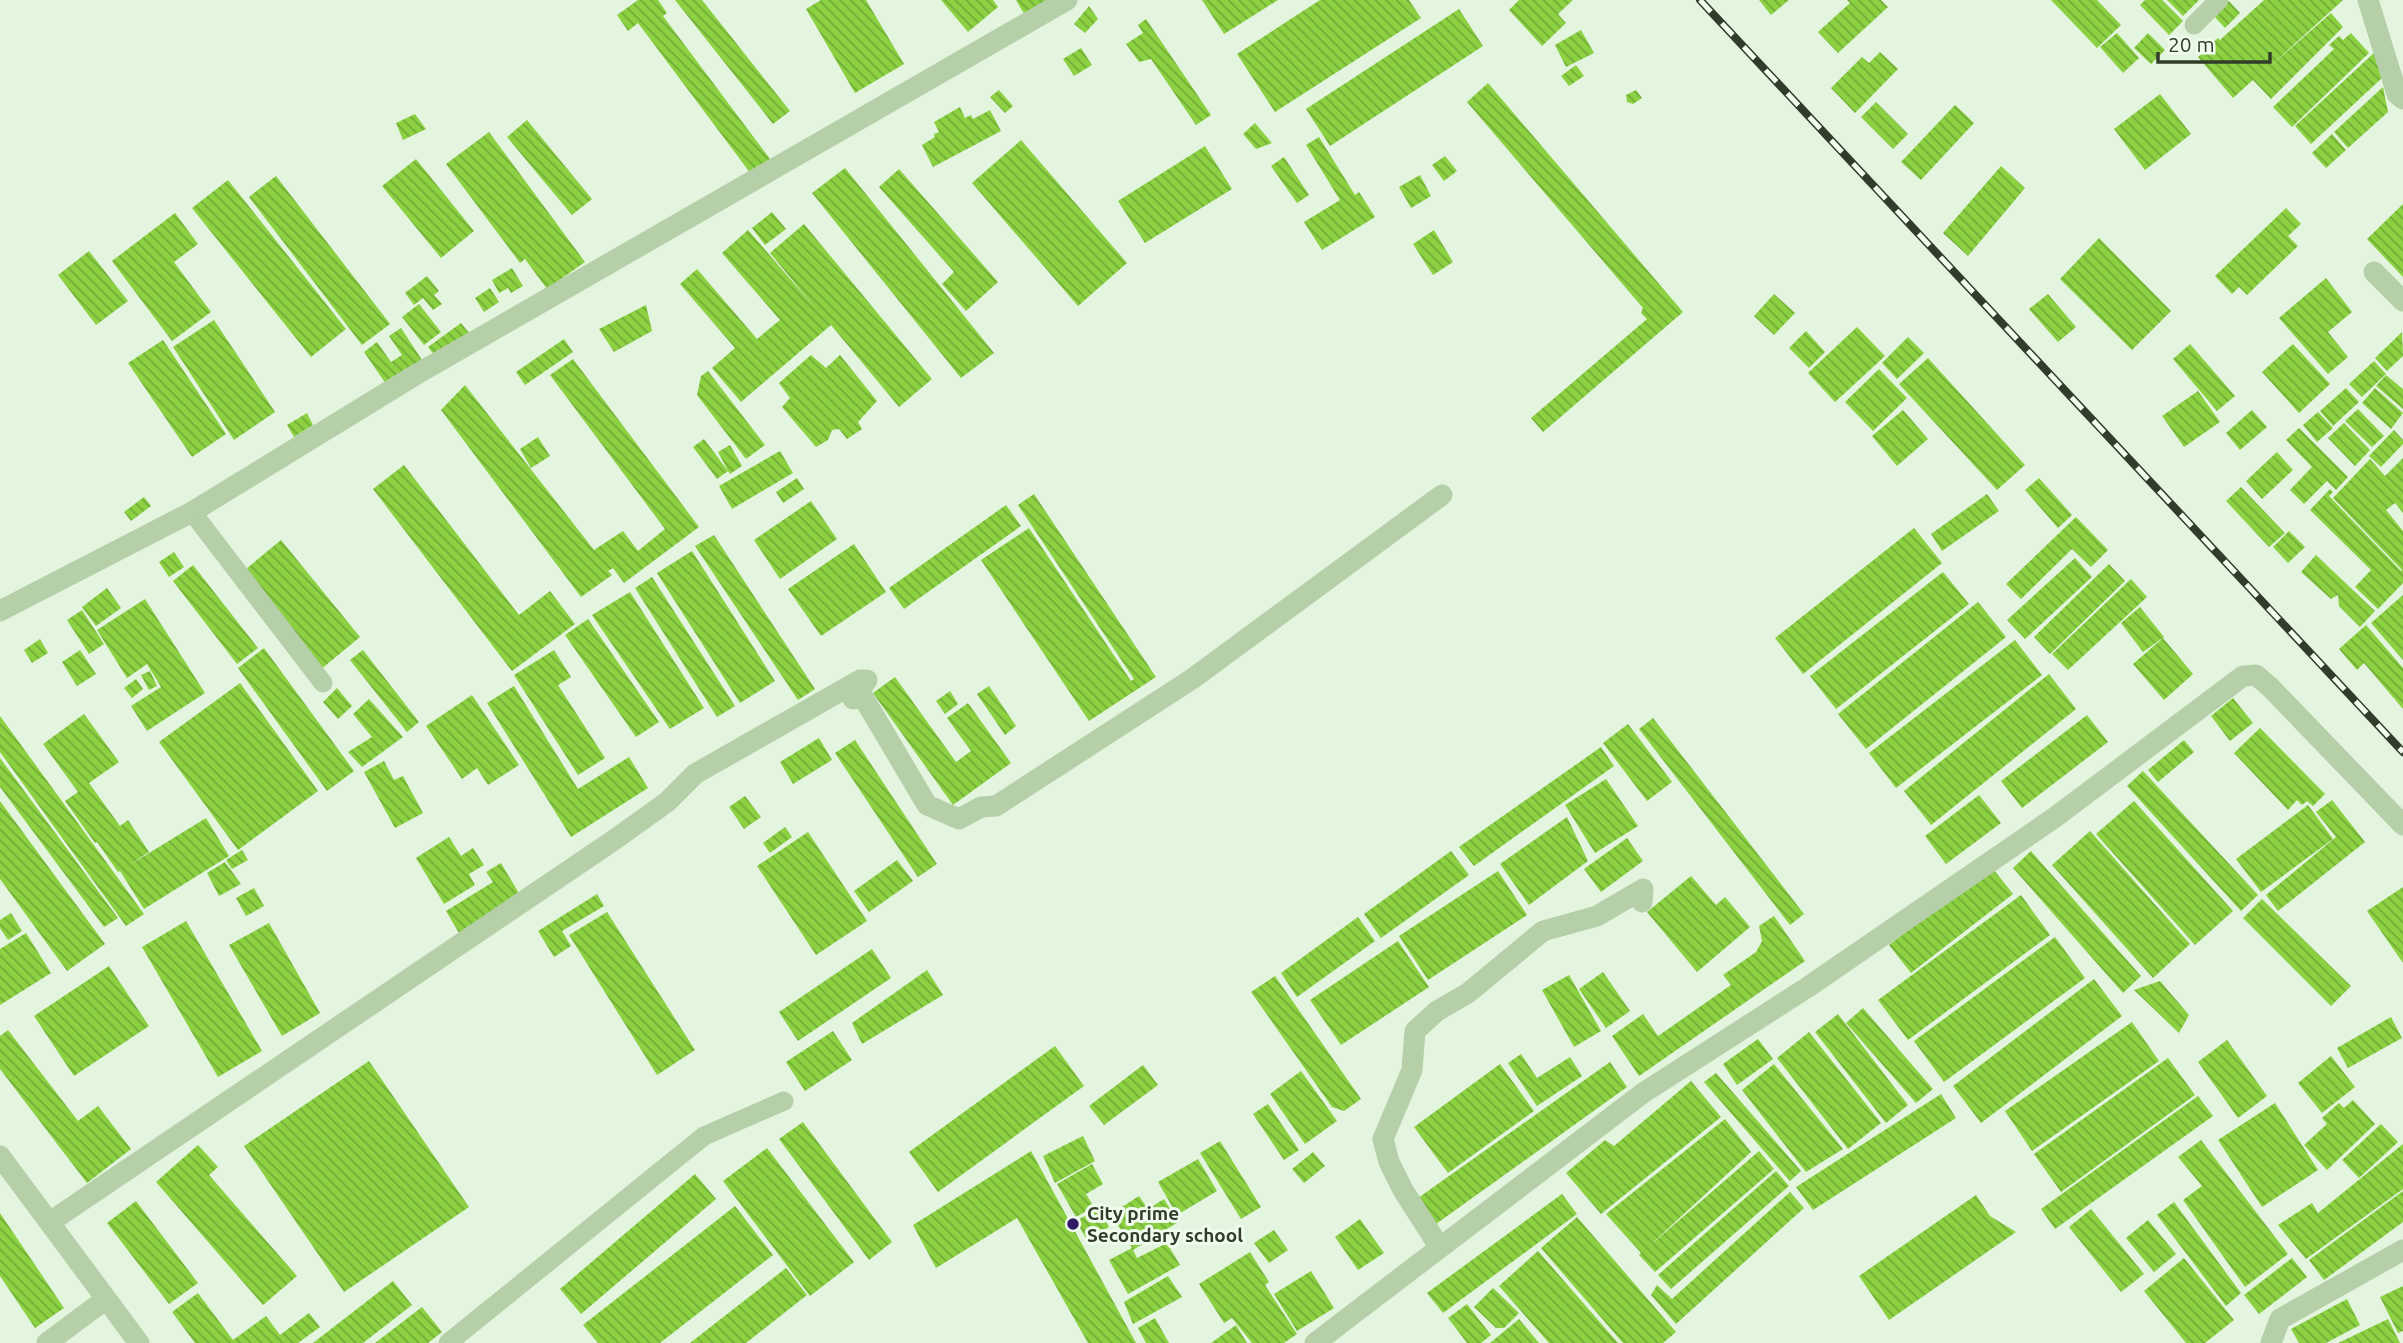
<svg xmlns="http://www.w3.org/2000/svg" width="2403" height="1343" viewBox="0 0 2403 1343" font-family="Ubuntu,sans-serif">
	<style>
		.building { fill: url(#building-back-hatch) }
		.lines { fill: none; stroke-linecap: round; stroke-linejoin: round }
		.lane { stroke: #b5cfa9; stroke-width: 19 }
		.street { stroke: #b5cfa9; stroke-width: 21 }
		.rail-casing { stroke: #323c2a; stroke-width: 8 }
		.rail { stroke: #f0fced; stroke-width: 5; stroke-dasharray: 16; stroke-linecap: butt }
		.poi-dot { fill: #311a63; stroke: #f0fced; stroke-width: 2.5 }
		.labels { text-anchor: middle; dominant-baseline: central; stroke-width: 6; stroke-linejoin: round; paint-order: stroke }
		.poi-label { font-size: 19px; font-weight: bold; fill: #323c2a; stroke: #f0fced; text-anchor: start }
	</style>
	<defs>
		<pattern id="building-back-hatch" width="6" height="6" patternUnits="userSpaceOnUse" patternTransform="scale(1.75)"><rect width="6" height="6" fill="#8bd141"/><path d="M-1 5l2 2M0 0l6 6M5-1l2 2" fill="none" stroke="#72ab37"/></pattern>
	</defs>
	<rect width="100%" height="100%" fill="#e4f5df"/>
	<path class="building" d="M638 0H658L667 13 663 16 770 159 751 174 638 23 628 31 617 15Z
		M675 0H702L790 111 773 124Z
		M821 0H866L904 64 855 93 806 9Z
		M941 0H993L998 7 968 32Z
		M1016 0H1047L1026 17Z
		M1202 0H1278L1224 34Z
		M1320 0H1409L1421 18 1275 112 1237 54Z
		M1519 0H1573L1558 14 1566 23 1542 46 1509 10Z
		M1759 0H1789L1771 15Z
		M1847 0H1881L1888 7 1838 53 1818 32 1850 3Z
		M2051 0H2097L2121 25 2097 48Z
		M2145 0H2162L2183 21 2169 35 2140 5Z
		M2167 0H2199L2183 16Z
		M2264 0H2343L2266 70 2331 13 2343 27 2271 99 2253 80 2233 98 2198 57 2218 38 2220 40Z
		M2229 1 2240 13 2225 28 2214 16Z
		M1089 6 1098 19 1085 33 1074 24Z
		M1459 9 1483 46 1330 146 1306 109Z
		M1146 19 1211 115 1196 125 1151 59 1139 62 1126 44 1143 33 1138 25Z
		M1581 30 1594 53 1566 67 1555 45Z
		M2117 33 2139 58 2123 73 2100 47Z
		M2148 33 2165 50 2151 64 2134 48Z
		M2351 33 2369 53 2292 127 2273 107 2334 49 2329 45 2339 36 2343 40Z
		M1081 48 1092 65 1074 76 1063 59Z
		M2376 51 2382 78 2311 144 2295 126Z
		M1880 52 1898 69 1855 113 1831 88 1862 57 1869 63Z
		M1576 65 1584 76 1569 86 1561 76Z
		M1488 83 1683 312 1543 432 1531 418 1647 319 1641 313 1643 308 1467 102Z
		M2383 87 2388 112 2348 148 2334 132Z
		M999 90 1013 106 1005 113 990 97Z
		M1636 90 1642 98 1633 104 1627 102 1626 95Z
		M2160 94 2191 134 2145 170 2114 129Z
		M1876 102 1908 134 1893 149 1861 117Z
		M1955 105 1974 123 1921 180 1901 162Z
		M960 107 965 118 971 115 973 119 990 110 1001 131 933 167 922 145 935 137 934 134 939 132 934 122Z
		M415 114 426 129 403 140 396 123Z
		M527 120 592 199 572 215 507 137Z
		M1255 123 1272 143 1256 149 1243 134Z
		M489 132 585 262 547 289 525 259 520 263 446 164Z
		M2332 134 2346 150 2326 168 2312 153Z
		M1319 137 1355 195 1359 192 1375 217 1322 250 1304 222 1340 200 1306 145Z
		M1021 140 1127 263 1078 306 972 183Z
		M1205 146 1232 189 1145 243 1118 201Z
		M1445 156 1457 171 1444 181 1432 165Z
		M1284 157 1309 195 1297 203 1271 166Z
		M416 159 474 231 441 258 382 186Z
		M2001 166 2025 188 1968 256 1943 233Z
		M845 168 994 353 961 378 812 193Z
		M899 169 998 282 966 311 942 284 954 272 879 187Z
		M1420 175 1431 196 1411 208 1399 187Z
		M276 176 390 324 362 345 249 197Z
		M228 180 346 329 311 357 192 208Z
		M2403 204V277L2367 239Z
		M2286 208 2301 224 2288 236 2298 246 2247 295 2239 287 2232 294 2215 276Z
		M772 212 786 229 765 245 752 228Z
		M175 213 198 244 174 262 211 312 172 341 112 261Z
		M804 224 932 379 899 407 831 325 741 402 712 368 735 348 680 284 697 269 757 339 780 320 722 253 748 230 817 310 770 253Z
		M1434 230 1453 262 1433 275 1413 244Z
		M2099 238 2171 311 2132 350 2060 279Z
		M89 251 128 301 96 325 58 275Z
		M512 268 523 286 511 293 508 288 499 293 492 280Z
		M427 276 439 291 434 295 442 304 433 310 423 298 414 305 405 293Z
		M2326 278 2352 312 2328 332 2348 357 2328 374 2279 318Z
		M490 288 499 302 484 312 475 298Z
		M1774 294 1795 313 1774 335 1754 316Z
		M2048 294 2076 327 2058 342 2029 309Z
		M419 304 441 332 424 345 402 317Z
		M646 305 652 331 614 352 599 329Z
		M214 320 275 412 234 440 173 347Z
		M461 323 471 335 438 360 428 347Z
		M1857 327 1885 356 1835 402 1808 373Z
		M401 328 424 363 388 387 364 352 377 342 391 362 402 355 389 336Z
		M1806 331 1825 352 1809 368 1789 348Z
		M2402 332 2403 356 2387 371 2375 358Z
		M1908 337 1924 353 1897 379 1882 363Z
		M564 339 573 352 525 385 516 372Z
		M163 340 226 434 192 457 128 363Z
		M2190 344 2235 396 2217 411 2173 359Z
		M2293 344 2330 384 2299 413 2262 372Z
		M811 355 826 368 840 355 877 401 858 422 862 429 847 439 839 429 832 430 828 440 816 447 782 407 790 398 779 383Z
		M1928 358 2025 465 1997 490 1899 384Z
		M573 359 699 527 624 583 613 568 608 571 612 575 581 597 441 410 465 385 594 550 623 531 638 551 665 529 550 375Z
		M2374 361 2386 374 2362 397 2349 384Z
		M1879 369 1907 398 1873 431 1845 402Z
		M708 371 765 445 746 459 697 395 701 376Z
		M2386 375 2403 389V409L2376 386Z
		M2346 388 2359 402 2333 426 2320 411Z
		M2375 388 2403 413 2391 429 2362 403Z
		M2198 391 2220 422 2184 447 2162 416Z
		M2358 409 2384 436 2372 447 2345 421Z
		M1903 410 1928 439 1897 466 1872 436Z
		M2252 410 2267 427 2240 450 2226 433Z
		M2318 412 2333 428 2317 442 2303 425Z
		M307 413 313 425 294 437 287 425Z
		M2344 423 2370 450 2355 466 2328 438Z
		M2299 428 2348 477 2336 490 2327 481 2304 504 2290 490 2312 467 2286 440Z
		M2394 430 2403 440V444L2381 467 2369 456Z
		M538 437 550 456 531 468 520 449Z
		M704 439 728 471 718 452 730 445 742 466 730 474 728 471 717 479 693 447Z
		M780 451 793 473 732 509 719 486Z
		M2277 452 2293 470 2262 499 2246 481Z
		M2403 458V513L2395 503 2386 510 2403 531V583L2378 609 2355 587 2371 570 2310 510 2330 489 2333 492 2329 496 2401 571 2402 570 2333 498 2370 459 2385 476Z
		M404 465 519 615 550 591 575 624 512 671 373 489Z
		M797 478 804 489 783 503 776 492Z
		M2039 478 2072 515 2058 528 2025 490Z
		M2241 487 2285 533 2269 547 2226 501Z
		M1034 494 1156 677 1089 721 981 560 1029 528 1131 681 1134 679 1018 505Z
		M1987 494 1999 511 1942 551 1931 534Z
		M144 497 151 506 131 521 124 512Z
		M811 501 837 539 780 579 754 540Z
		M1006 505 1021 526 904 609 889 588Z
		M2076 517 2108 550 2091 567 2072 549 2021 599 2006 584Z
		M1914 528 1942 563 1803 674 1775 638Z
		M2289 531 2305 547 2288 563 2273 547Z
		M714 535 815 689 798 700 695 546Z
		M281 540 360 637 320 670 241 573Z
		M854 544 886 592 821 636 788 589Z
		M692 551 775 681 740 703 657 573Z
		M174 552 184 567 169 577 159 562Z
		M2316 555 2375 611 2360 627 2339 606 2338 595 2331 599 2301 572Z
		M2075 558 2092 577 2025 639 2007 620Z
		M2109 564 2125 581 2050 654 2034 637Z
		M193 565 258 648 237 664 173 581Z
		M1943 572 1969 604 1836 709 1810 676Z
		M652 577 735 706 717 717 635 588Z
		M2131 579 2147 597 2068 670 2052 654Z
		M107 588 121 608 96 626 82 607Z
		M630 592 704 708 670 729 592 615Z
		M2403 595V660L2371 623Z
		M145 599 205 693 147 731 131 706 161 687 147 664 127 678 97 630Z
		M1978 602 2006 637 1866 749 1838 714Z
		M2140 607 2164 637 2143 652 2121 623Z
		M82 610 104 644 89 654 67 620Z
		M588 619 659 722 636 737 565 635Z
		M2366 625 2403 668V709L2364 663 2357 670 2339 649Z
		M2163 638 2193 674 2164 700 2133 664Z
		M40 639 48 653 32 663 24 650Z
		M2015 640 2042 675 1896 788 1869 753Z
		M264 648 354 771 327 791 238 668Z
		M80 650 96 674 77 686 62 662Z
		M363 650 419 722 407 732 350 660Z
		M554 650 571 677 558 685 605 758 578 775 514 675Z
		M150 671 157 686 149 690 141 675Z
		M2049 674 2076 709 1931 825 1904 791Z
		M895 677 956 762 971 751 947 718 968 703 1011 763 953 805 873 693Z
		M136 679 143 689 132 698 124 688Z
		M240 683 318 791 238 850 159 742Z
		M514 686 578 789 629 757 648 788 571 837 487 703Z
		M989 686 1016 726 1005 735 977 694Z
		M337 688 352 706 338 719 323 702Z
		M950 691 958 704 945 714 936 701Z
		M472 695 519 765 488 785 477 768 462 779 426 726Z
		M2233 698 2253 723 2230 741 2211 716Z
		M369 699 403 737 362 767 348 752 372 737 353 714Z
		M84 714 119 762 89 783 120 826 128 820 149 852 128 866 206 818 229 856 144 909 120 871 118 872 97 842 95 843 65 801 78 792 43 744Z
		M2087 715 2108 742 2022 808 2001 781Z
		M0 716 144 914 126 926 0 752Z
		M1653 718 1804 914 1790 925 1639 729Z
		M1628 724 1672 782 1647 801 1603 743Z
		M2260 728 2325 794 2313 806 2307 801 2302 805 2297 800 2288 810 2234 753Z
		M819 738 832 760 793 784 780 762Z
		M855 740 937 864 918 877 835 753Z
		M2184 740 2194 752 2158 782 2148 770Z
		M1601 747 1614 766 1474 866 1459 847Z
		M0 758 118 918 104 927 0 787Z
		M384 761 394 780 403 776 423 813 395 828 364 772Z
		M2143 771 2258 895 2241 911 2127 786Z
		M1606 779 1638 826 1595 853 1565 805Z
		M1979 795 2001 823 1946 864 1925 836Z
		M745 796 761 817 744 829 729 807Z
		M2332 800 2365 842 2278 911 2266 895 2336 837 2316 812Z
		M0 801 105 944 67 971 0 879Z
		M2134 801 2233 911 2195 945 2096 834Z
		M2308 805 2333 839 2261 892 2236 859Z
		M1567 817 1588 861 1529 905 1500 864Z
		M785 827 792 837 770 853 763 843Z
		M2090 831 2190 944 2153 978 2052 865Z
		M808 832 867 921 816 955 757 866Z
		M449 837 461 856 473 848 484 865 469 874 475 885 444 904 416 858Z
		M1627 838 1643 861 1601 892 1584 869Z
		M242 850 248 860 232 869 226 860Z
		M1451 851 1469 875 1381 938 1364 914Z
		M2031 851 2141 976 2123 993 2013 868Z
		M897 860 913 881 869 912 854 891Z
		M225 862 241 884 219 896 207 873Z
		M501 863 520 895 459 933 446 911 493 882 486 872Z
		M1994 870 2013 894 1911 973 1889 945 1976 877Z
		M1498 871 1527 915 1428 980 1399 936Z
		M1691 876 1716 905 1725 897 1750 927 1697 972 1647 912Z
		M2403 887V963L2367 911Z
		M254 888 264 906 246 916 236 898Z
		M597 894 604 906 562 931 571 946 554 957 538 931Z
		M2021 895 2050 935 1908 1040 1878 1000Z
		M2262 899 2351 986 2331 1006 2243 918Z
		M607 912 695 1050 657 1075 569 935Z
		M11 913 22 931 8 940 0 928V920Z
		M1774 916 1805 961 1639 1076 1612 1036 1643 1014 1658 1036 1731 985 1723 975 1756 952 1762 941 1759 926Z
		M1358 917 1375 941 1297 997 1281 973Z
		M186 921 262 1051 218 1077 142 947Z
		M269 923 320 1013 282 1036 229 945Z
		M26 933 51 973 0 1005V949Z
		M2055 937 2085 978 1944 1082 1914 1041Z
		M1398 941 1429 987 1341 1045 1310 1000Z
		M872 949 891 978 798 1041 779 1012Z
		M109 966 149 1026 74 1076 34 1016Z
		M927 970 943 995 862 1044 852 1023Z
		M1603 972 1630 1011 1606 1028 1579 989Z
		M1569 975 1601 1031 1574 1047 1542 990Z
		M1275 976 1361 1099 1344 1111 1332 1107 1251 992Z
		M2094 979 2122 1016 1981 1123 1953 1086Z
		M2160 981 2189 1015 2179 1033 2134 990Z
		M1863 1008 1933 1089 1916 1103 1846 1023Z
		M1838 1014 1908 1105 1886 1123 1815 1032Z
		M2391 1017 2402 1038 2348 1068 2337 1048Z
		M2132 1022 2159 1061 2032 1151 2005 1111Z
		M8 1030 78 1121 98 1106 131 1149 87 1183 0 1069V1036Z
		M833 1031 852 1060 805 1091 786 1062Z
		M1809 1032 1881 1123 1848 1149 1777 1058Z
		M1758 1039 1773 1059 1737 1085 1723 1064Z
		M2227 1040 2267 1096 2238 1118 2198 1062Z
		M1055 1046 1084 1086 938 1192 909 1152Z
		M1521 1054 1537 1078 1570 1057 1582 1076 1537 1106 1508 1063Z
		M2331 1056 2355 1087 2322 1113 2298 1083Z
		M2168 1058 2195 1095 2061 1192 2034 1154Z
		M369 1061 469 1207 344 1292 244 1146Z
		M1610 1062 1627 1087 1436 1224 1418 1198Z
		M1500 1064 1534 1111 1448 1173 1414 1127Z
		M1774 1064 1843 1149 1806 1172 1742 1090Z
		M1143 1065 1158 1085 1104 1125 1089 1106Z
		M1301 1071 1337 1121 1305 1144 1270 1094Z
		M1716 1073 1801 1171 1790 1181 1704 1082Z
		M1691 1081 1721 1117 1601 1214 1566 1173 1605 1140 1614 1146Z
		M1941 1094 1956 1118 1813 1210 1796 1187Z
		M2198 1096 2213 1116 2055 1229 2041 1209Z
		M2353 1100 2375 1124 2327 1170 2304 1145 2327 1124 2322 1118 2339 1103 2344 1108Z
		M2275 1103 2318 1170 2262 1207 2218 1140Z
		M1268 1104 1299 1150 1284 1160 1253 1114Z
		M1725 1119 1751 1152 1647 1248 1759 1151 1774 1169 1655 1272 1639 1255 1641 1253 1606 1214Z
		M803 1122 892 1242 869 1260 779 1139Z
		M2381 1124 2398 1142 2359 1178 2342 1160Z
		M1083 1136 1095 1161 1055 1183 1043 1156Z
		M2201 1140 2288 1254 2245 1287 2183 1200 2202 1186 2178 1157Z
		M1220 1141 1261 1207 1241 1219 1200 1153Z
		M2403 1144V1189L2306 1259 2278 1225 2312 1203 2318 1213Z
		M198 1145 218 1167 209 1175 297 1276 263 1305 156 1182Z
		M767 1148 854 1262 810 1296 723 1181Z
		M1031 1151 1136 1343H1088L1017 1218 936 1268 913 1225Z
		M1313 1152 1325 1166 1304 1183 1292 1169Z
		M1198 1159 1217 1191 1177 1215 1158 1182Z
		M1092 1164 1103 1184 1086 1194 1094 1207 1076 1217 1057 1184Z
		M1776 1171 1789 1186 1671 1289 1658 1275Z
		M695 1174 716 1199 581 1314 560 1289Z
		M2403 1191V1222L2324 1280 2309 1260Z
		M1790 1192 1804 1208 1676 1324 1651 1295 1657 1285 1672 1299Z
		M1562 1194 1577 1214 1443 1313 1427 1293Z
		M1976 1195 1990 1216 2016 1232 1889 1320 1859 1276Z
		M1139 1196 1148 1209 1164 1199 1178 1222 1133 1250 1137 1258 1167 1243 1180 1265 1128 1294 1109 1260 1132 1248 1111 1214Z
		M136 1201 198 1283 169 1304 107 1223Z
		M2174 1202 2241 1293 2226 1306 2157 1215Z
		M735 1206 773 1255 660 1343H598L583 1325Z
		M1099 1208 1109 1227 1087 1240 1076 1221Z
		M2091 1209 2144 1274 2121 1292 2069 1227Z
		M0 1213 64 1308 35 1328 0 1276Z
		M1577 1217 1676 1332 1663 1343H1623L1541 1248Z
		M1360 1219 1384 1253 1358 1270 1335 1237Z
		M2148 1220 2176 1254 2154 1272 2126 1238Z
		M1274 1230 1288 1250 1269 1263 1254 1243Z
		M1538 1251 1618 1343H1549L1499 1286Z
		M1250 1252 1269 1282 1265 1285 1297 1334 1284 1343H1252L1232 1318 1224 1323 1199 1284Z
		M2184 1258 2234 1320 2205 1343H2186L2144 1291Z
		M2292 1258 2307 1277 2259 1314 2244 1295Z
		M786 1268 807 1295 746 1343H690Z
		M1311 1271 1334 1308 1297 1331 1274 1294Z
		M1168 1276 1182 1297 1133 1324 1124 1302Z
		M393 1281 412 1305 363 1343H313Z
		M2403 1286V1331L2398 1333 2380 1297Z
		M1493 1288 1519 1313 1504 1328H1496L1474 1307Z
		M198 1293 233 1340 266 1316 280 1335 309 1313 320 1327 298 1343H195L172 1312Z
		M2347 1299 2360 1325 2326 1343H2299L2291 1329Z
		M1467 1304 1491 1335 1481 1343H1467L1448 1318Z
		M422 1307 442 1332 428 1343H375Z
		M1155 1318 1169 1343H1146L1138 1328Z
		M1519 1319 1539 1343H1490Z
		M2388 1319 2400 1343H2338Z
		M1236 1325 1247 1343H1211Z"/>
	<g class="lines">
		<path class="lane" d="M2194 25 2219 0
			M192 512 323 683
			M448 1343 704 1136 784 1101"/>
		<path class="street" d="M2368 0 2397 94 2403 99
			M2374 272 2403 301
			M0 611 192 512 417 374 1067 0
			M0 1156 139 1343
			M50 1222 614 840 667 802 695 774 860 680H867L853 699 863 697 927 805 959 819 981 807 996 806 1192 679 1442 495
			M1440 1248 1403 1190 1389 1162 1383 1139 1412 1070 1415 1031 1437 1011 1468 993 1543 931 1597 916 1643 889 1642 902
			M47 1343 106 1299
			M1315 1343 1643 1093 1808 987 2054 818 2243 676 2256 675 2270 687 2403 825
			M2271 1343 2280 1319 2403 1250"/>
		<defs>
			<path id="rail" d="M1700 0 2403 752"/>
		</defs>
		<use href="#rail" class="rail-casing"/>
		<use href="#rail" class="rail"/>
	</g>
	<circle class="poi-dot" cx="1073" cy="1224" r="7"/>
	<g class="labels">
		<g class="poi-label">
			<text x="1087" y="1213">City prime<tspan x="1087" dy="22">Secondary school</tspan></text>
		</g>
	</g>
	<path d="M2158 52v10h112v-10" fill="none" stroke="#323c2a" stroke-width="3.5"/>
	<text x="2168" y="52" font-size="21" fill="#323c2a" stroke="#f0fced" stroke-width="5" paint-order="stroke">20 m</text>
</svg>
